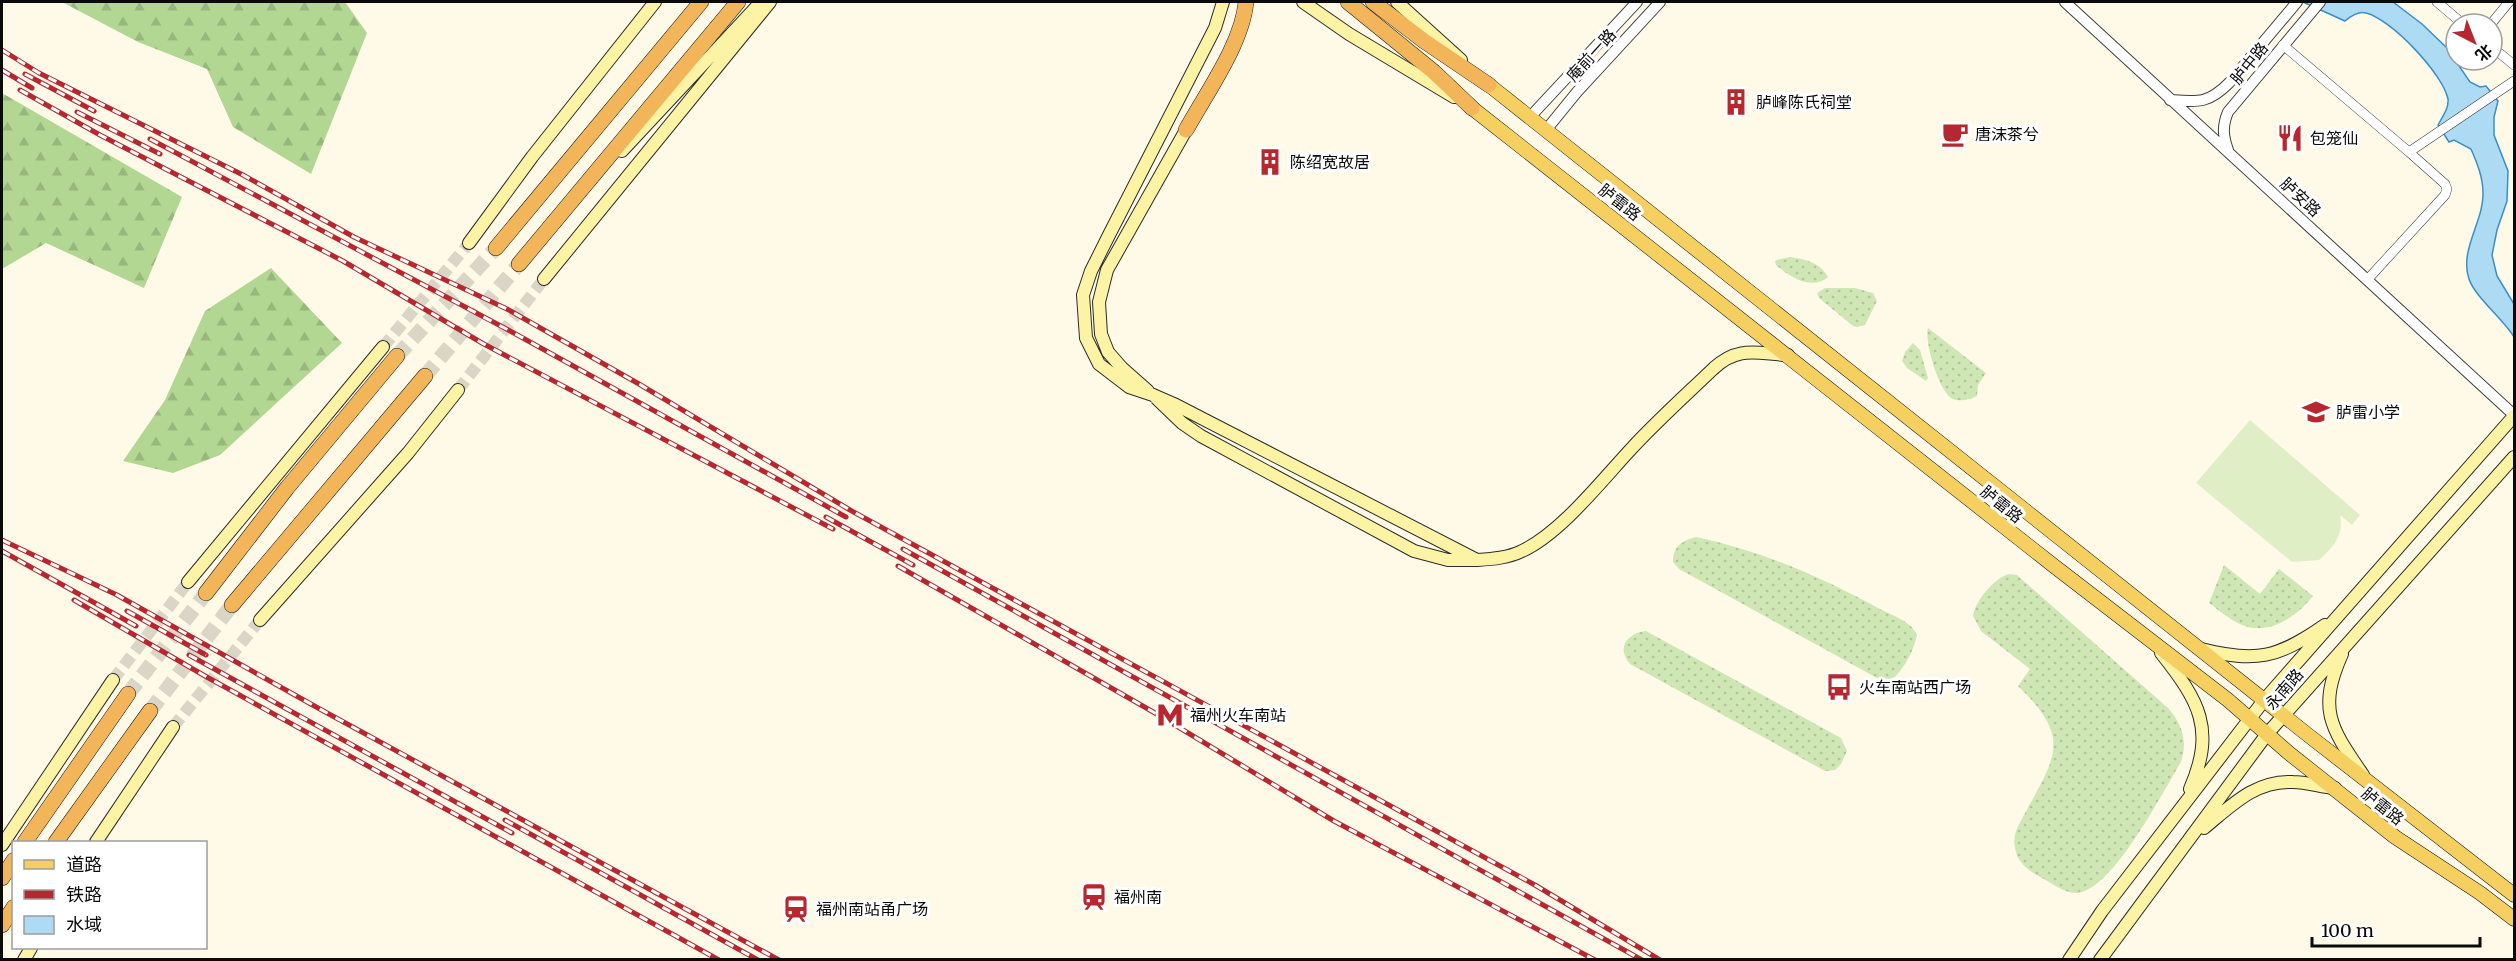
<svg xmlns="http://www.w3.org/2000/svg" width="2516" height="961" viewBox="0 0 2516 961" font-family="Merriweather,'Noto Sans SC',serif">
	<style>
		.grass { fill: url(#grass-dots) }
		.forest { fill: url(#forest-firs) }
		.pitch { fill: #e0eec5 }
		.water { fill: #aedbf4; stroke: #3790c9; stroke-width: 1.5 }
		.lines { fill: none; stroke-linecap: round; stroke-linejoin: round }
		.secondary-tunnel { stroke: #dad6c7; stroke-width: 12; stroke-dasharray: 12 6; stroke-linecap: butt }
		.trunk-tunnel { stroke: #dad6c7; stroke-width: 15; stroke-dasharray: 15 8; stroke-linecap: butt }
		.minor-casing { stroke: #3d3d3d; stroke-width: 10 }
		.tertiary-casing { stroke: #3d3d3d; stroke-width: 12 }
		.secondary-casing { stroke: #2c2c2c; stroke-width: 14 }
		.primary-casing { stroke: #1b1b1b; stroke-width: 15 }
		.trunk-casing { stroke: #1b1b1b; stroke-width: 16 }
		.minor { stroke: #fff; stroke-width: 9 }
		.tertiary { stroke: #fff; stroke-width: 10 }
		.secondary { stroke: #fdf3a4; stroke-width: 12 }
		.primary { stroke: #f5d061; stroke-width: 14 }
		.trunk { stroke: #f3b55a; stroke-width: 15 }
		.rail-casing { stroke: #b6272f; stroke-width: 5 }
		.rail { stroke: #fff; stroke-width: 3; stroke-dasharray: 9; stroke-linecap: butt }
		.secondary-bridge-casing { stroke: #2c2c2c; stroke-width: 14; stroke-linecap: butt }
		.secondary-bridge { stroke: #fdf3a4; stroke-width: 12 }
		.labels { text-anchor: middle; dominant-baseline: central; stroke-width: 6; stroke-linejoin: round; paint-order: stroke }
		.street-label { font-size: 16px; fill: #0a0a0a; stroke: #fff }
		.poi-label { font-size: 16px; fill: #0a0a0a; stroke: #fff; text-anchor: start }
	</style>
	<defs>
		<pattern id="grass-dots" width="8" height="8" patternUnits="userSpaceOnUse" patternTransform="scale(1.5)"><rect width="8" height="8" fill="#cfe7b4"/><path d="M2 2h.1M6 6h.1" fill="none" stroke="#b0c599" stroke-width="1.8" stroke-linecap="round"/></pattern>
		<pattern id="forest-firs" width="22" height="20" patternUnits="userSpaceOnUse" patternTransform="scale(1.5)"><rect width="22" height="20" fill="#b2d793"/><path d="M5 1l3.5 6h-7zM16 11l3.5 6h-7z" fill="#98b77d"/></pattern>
	</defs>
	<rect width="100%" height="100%" fill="#fffae8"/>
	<path class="grass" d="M1790 257C1805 259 1821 263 1828 277 1812 291 1790 277 1776 265L1775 262 1776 260Z
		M1825 288H1855L1873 293 1877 301 1865 325 1857 327 1853 326 1819 298 1817 293Z
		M1928 328 1986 373 1978 385 1977 396C1971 399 1961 402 1953 399 1939 393 1924 341 1928 328Z
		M1913 343 1920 350 1928 378 1926 381 1907 368 1902 361 1905 352Z
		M1696 537C1762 551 1822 577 1880 609 1893 616 1911 621 1917 635 1914 650 1904 670 1892 679L1877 678 1679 569 1673 562C1673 546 1682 541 1696 537Z
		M2224 565 2260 594 2279 569 2313 596C2298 615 2271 635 2245 626 2232 622 2220 611 2209 603Z
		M2009 574 2017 575 2168 708C2182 724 2188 741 2181 762 2162 793 2114 888 2078 893 2068 894 2057 887 2049 882 2034 874 2017 865 2015 848 2012 835 2019 824 2025 813 2057 755 2071 737 2018 686L2030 669 1981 631 1973 616C1975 601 1994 578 2009 574Z
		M1646 631 1841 738 1847 751 1841 764 1835 770 1825 771 1630 664C1616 648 1627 633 1646 631Z"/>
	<path class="forest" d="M62 2H345L367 33 311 174 233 127 207 69 138 42Z
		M2 93 182 197 144 288 46 243 2 269Z
		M271 268 342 343 220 455 173 473 123 461 165 400 205 311Z"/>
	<path class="pitch" d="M2250 420 2360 515 2352 525 2340 515C2344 536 2334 546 2319 560L2292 562 2196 483Z"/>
	<path class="water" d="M2303 2H2393L2422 24 2446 47 2470 82 2480 87 2486 86 2498 101 2494 117V135L2508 171 2507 201 2497 230 2492 255 2497 276 2514 304V337C2504 320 2475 297 2469 279 2459 250 2484 221 2483 193 2483 177 2477 163 2471 149L2454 140 2449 142 2438 125C2442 117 2449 109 2448 99 2443 74 2391 19 2366 13 2359 11 2351 16 2345 21Z"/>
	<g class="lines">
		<path class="secondary-tunnel" d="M383 347 469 243
			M458 390 544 279
			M113 680 188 582
			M173 727 260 620"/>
		<path class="trunk-tunnel" d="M397 356 496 248
			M425 376 519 264
			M128 694 206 593
			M150 711 232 605"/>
		<defs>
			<path id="minor" d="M2437 2 2463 24
				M2491 24 2509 2
				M2283 45 2409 152
				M2492 47 2514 65
				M2368 279 2445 195 2447 189 2445 184 2409 152 2514 81"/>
			<path id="tertiary" d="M2065 2 2514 415
				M2170 100C2198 102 2208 104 2229 83L2297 2
				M1530 117 1637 2
				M1546 130 1577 92 1660 2
				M2228 150C2223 136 2222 126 2228 112L2320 2"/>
			<path id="secondary" d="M1303 2 1349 34 1454 97
				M1397 2 1461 60
				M622 151 761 2
				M469 243 532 157 655 2
				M544 279 770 2
				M1714 368C1739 345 1758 354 1788 355
				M1148 391 1122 368 1108 352 1101 334 1099 302 1107 270 1186 130
				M1153 395 1129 387 1099 364 1086 338 1083 295 1091 271 1109 235 1215 28 1223 2
				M188 582 383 347
				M260 620 408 453 458 390
				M2201 649C2256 663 2278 658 2325 625
				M2161 653C2199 701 2216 729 2190 789
				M2342 654C2317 710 2331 728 2363 775
				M2204 828C2231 806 2255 780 2293 782 2307 782 2321 787 2335 788
				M96 842 173 727
				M2 845 113 680
				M24 960 31 948
				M2069 960 2102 911 2265 699 2514 416
				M2100 960 2267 734 2514 457"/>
			<path id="primary" d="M1489 85 2308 735 2514 895
				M1472 108 2054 566 2228 700 2290 754 2395 837 2480 893 2514 919"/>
			<path id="trunk" d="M1348 2 1434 72 1472 108
				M1373 2 1424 41 1489 85
				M1186 130C1207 92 1242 44 1246 2
				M496 248 701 2
				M519 264 738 2
				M206 593 287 488 397 356
				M232 605 425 376
				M25 842 128 694
				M56 842 150 711
				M2 878 14 860
				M2 925 14 907"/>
		</defs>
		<use href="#minor" class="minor-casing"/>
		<use href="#tertiary" class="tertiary-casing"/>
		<use href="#secondary" class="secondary-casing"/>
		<use href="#primary" class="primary-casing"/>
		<use href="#trunk" class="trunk-casing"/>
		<use href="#minor" class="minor"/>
		<use href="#tertiary" class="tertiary"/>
		<use href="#secondary" class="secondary"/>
		<use href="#primary" class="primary"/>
		<use href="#trunk" class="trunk"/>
		<defs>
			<path id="rail" d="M2 50 39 73 243 175 354 237 507 309 639 384 850 510 1535 885 1660 960
				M2 70 32 88
				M25 74 94 111
				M20 90 100 135 343 261 482 343 833 529
				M77 112 160 154
				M150 139 512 332 846 517
				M826 517 913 565
				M2 540 117 595 318 708 779 960
				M903 549 1642 960
				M2 551 136 626
				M898 566 1155 713 1334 821 1595 960
				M74 600 205 676 719 960
				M127 611 206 655
				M189 655 512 833
				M505 820 758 960"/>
		</defs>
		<use href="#rail" class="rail-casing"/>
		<use href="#rail" class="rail"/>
		<defs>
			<path id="secondary-bridge" d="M1153 395 1176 405 1477 560C1492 559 1508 558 1522 551 1561 533 1602 480 1632 448 1658 420 1687 394 1714 368
				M1156 398 1182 423 1201 436 1414 551 1448 560H1476"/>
		</defs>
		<use href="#secondary-bridge" class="secondary-bridge-casing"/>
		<use href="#secondary-bridge" class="secondary-bridge"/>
	</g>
	<defs>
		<symbol id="building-bare" viewBox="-9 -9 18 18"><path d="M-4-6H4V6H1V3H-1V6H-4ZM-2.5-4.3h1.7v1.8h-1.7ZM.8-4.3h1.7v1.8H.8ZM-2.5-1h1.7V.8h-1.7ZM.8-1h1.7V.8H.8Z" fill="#b6272f" stroke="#fff" stroke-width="2.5" paint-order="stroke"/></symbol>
		<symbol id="cafe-bare" viewBox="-9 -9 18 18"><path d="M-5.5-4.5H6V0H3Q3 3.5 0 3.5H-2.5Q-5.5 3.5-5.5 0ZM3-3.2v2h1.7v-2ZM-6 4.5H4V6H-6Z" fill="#b6272f" stroke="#fff" stroke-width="2.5" paint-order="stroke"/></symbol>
		<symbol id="restaurant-bare" viewBox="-9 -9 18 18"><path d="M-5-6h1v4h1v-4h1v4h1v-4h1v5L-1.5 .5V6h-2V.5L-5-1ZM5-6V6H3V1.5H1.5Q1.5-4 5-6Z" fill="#b6272f" stroke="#fff" stroke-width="2.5" paint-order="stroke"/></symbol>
		<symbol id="school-bare" viewBox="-9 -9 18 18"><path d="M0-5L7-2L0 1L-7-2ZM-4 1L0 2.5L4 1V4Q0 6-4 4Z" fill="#b6272f" stroke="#fff" stroke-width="2.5" paint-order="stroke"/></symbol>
		<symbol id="bus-bare" viewBox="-9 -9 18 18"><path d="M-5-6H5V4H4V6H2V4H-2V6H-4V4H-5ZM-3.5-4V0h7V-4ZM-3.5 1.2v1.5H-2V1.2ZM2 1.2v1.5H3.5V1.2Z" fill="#b6272f" stroke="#fff" stroke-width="2.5" paint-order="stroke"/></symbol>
		<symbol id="metro-bare" viewBox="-9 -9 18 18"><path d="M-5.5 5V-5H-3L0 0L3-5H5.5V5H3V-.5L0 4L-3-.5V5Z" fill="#b6272f" stroke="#fff" stroke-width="2.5" paint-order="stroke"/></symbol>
		<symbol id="station-bare" viewBox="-9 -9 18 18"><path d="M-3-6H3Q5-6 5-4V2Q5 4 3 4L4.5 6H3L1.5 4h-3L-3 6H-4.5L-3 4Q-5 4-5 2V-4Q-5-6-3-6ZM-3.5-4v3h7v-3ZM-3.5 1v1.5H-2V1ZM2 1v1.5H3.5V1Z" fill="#b6272f" stroke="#fff" stroke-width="2.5" paint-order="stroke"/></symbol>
	</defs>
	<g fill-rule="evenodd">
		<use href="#building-bare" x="1717" y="83" width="38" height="38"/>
		<use href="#cafe-bare" x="1936" y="115" width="38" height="38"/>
		<use href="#restaurant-bare" x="2271" y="119" width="38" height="38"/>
		<use href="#building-bare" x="1251" y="143" width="38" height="38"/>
		<use href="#school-bare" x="2297" y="393" width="38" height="38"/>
		<use href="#bus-bare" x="1820" y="668" width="38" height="38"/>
		<use href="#metro-bare" x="1151" y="696" width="38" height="38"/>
		<use href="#station-bare" x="1075" y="878" width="38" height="38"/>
		<use href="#station-bare" x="777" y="890" width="38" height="38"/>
	</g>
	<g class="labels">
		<g class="street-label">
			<text transform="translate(1591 55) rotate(-48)">庵前一路</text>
			<text transform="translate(2249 63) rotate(-51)">胪中路</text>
			<text transform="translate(2301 197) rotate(43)">胪安路</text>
			<text transform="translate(1620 202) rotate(38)">胪雷路</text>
			<text transform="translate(2002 504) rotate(39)">胪雷路</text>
			<text transform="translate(2284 689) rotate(-49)">永南路</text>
			<text transform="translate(2383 806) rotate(39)">胪雷路</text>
		</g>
		<g class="poi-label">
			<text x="1756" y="102">胪峰陈氏祠堂</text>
			<text x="1975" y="134">唐沫茶兮</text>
			<text x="2310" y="138">包笼仙</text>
			<text x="1290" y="162">陈绍宽故居</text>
			<text x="2336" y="412">胪雷小学</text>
			<text x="1859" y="687">火车南站西广场</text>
			<text x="1190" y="715">福州火车南站</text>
			<text x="1114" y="897">福州南</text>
			<text x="816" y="909">福州南站甬广场</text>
		</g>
	</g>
	<rect width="2516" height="961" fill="none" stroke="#0a0a0a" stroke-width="6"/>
	<rect x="12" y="841" width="195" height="108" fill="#ffffff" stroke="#9d9d9d" stroke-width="1.5"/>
	<rect x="24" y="860" width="30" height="9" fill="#f5d061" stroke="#9d9d9d" stroke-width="1.5"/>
	<text x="66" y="871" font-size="18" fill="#0a0a0a">道路</text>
	<rect x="24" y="890" width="30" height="9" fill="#b6272f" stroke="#9d9d9d" stroke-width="1.5"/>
	<text x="66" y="901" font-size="18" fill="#0a0a0a">铁路</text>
	<rect x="24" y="916" width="30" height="18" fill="#aedbf4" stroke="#9d9d9d" stroke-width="1.5"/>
	<text x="66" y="931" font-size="18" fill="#0a0a0a">水域</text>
	<g transform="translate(2474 42) rotate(138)"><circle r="28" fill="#ffffff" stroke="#9d9d9d" stroke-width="1.5"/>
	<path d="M0-4.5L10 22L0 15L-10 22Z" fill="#b6272f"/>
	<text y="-9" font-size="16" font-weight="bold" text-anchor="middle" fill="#0a0a0a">北</text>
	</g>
	<path d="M2312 937v9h168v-9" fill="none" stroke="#0a0a0a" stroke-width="3"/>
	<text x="2321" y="937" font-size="18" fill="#0a0a0a" stroke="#ffffff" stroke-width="4.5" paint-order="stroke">100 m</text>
</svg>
